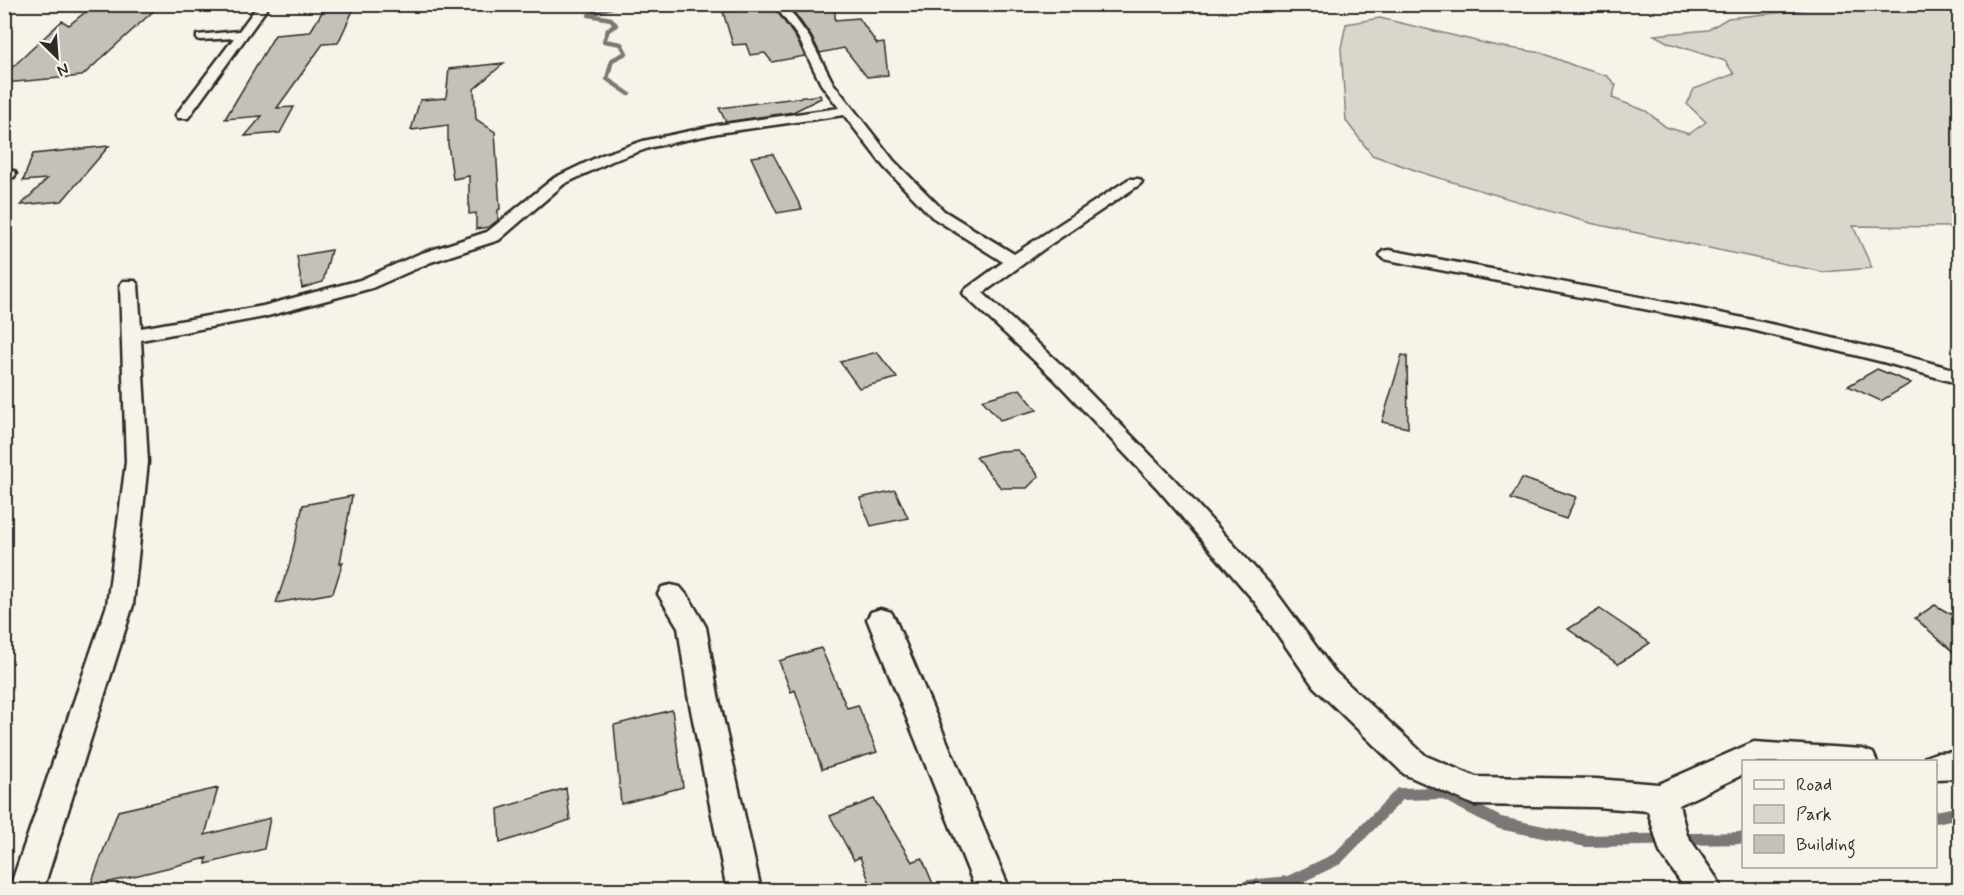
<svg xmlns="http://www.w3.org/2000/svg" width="1964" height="895" viewBox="0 0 1964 895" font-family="Mynerve,sans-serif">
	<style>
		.green { fill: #dad6cc; stroke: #82807c; stroke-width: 1.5 }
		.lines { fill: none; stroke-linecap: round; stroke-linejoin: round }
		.stream-far1 { stroke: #7a7874; stroke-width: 4.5 }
		.stream { stroke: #7a7874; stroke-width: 12 }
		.building { fill: #c4c1b9; stroke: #2b2b2b; stroke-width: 1.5 }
		.minor-casing { stroke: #2b2b2b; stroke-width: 5 }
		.minor { fill: #f7f3e8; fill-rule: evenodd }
	</style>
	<rect width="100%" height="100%" fill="#f7f3e8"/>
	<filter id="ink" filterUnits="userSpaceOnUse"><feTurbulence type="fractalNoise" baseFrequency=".0167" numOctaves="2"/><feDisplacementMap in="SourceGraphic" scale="12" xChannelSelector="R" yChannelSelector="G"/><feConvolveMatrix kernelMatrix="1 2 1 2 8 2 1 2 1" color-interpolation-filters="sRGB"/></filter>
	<g filter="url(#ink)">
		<path class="green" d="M1822 5H1959V230L1948 227 1853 226 1872 268 1823 272 1590 223 1429 175 1372 155 1346 121 1341 48 1346 24 1380 18 1497 46 1542 53 1575 66 1607 76 1616 85 1612 98 1646 111 1666 127 1689 134 1706 122 1687 104 1694 89 1734 74 1725 61 1669 43 1654 35 1708 30 1728 18 1795 11Z"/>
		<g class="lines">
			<path class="stream-far1" d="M620 4 589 15 611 19 616 25 608 30 604 41 621 44 626 53 612 60 607 79 629 94"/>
			<path class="stream" d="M1936 817 1960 812
				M1248 886 1289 882 1337 859 1400 794 1442 793 1500 823 1587 841 1744 838"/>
		</g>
		<path class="building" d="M327 4H356L338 43 323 44 277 108 294 107 280 133 245 136 262 116 225 119 275 35 310 32Z
			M730 4H772L796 38 805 56 772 62 765 53 750 55 746 44 733 45 723 12 732 11Z
			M788 4H835V20L859 18 877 44 884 43 888 75 867 77 844 48 820 53 811 36Z
			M159 6 82 76 4 83V75L62 21 69 25 88 10Z
			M504 63 474 89 476 119 495 132 500 209 498 210V220L489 227 476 229V213L469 214V176L453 179 448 144V125L411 130 420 100 446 98 449 69Z
			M820 95 821 98 793 112 726 122 719 108Z
			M109 146 62 201 21 205 47 179 23 181 33 154Z
			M773 154 802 209 777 213 751 157Z
			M331 250 323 282 302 288 297 256Z
			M877 352 897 378 859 388 840 362Z
			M1402 355 1407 356 1408 428 1382 422Z
			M1877 369 1911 383 1881 401 1848 386Z
			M1020 389 1037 410 1000 420 982 400Z
			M1018 450 1039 476 1027 488H1001L976 457 999 451Z
			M1522 478 1576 497 1566 519 1511 499Z
			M895 490 908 518 871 526 860 498Z
			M352 496 340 563 343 562 333 593 276 603 290 563 303 505Z
			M1935 605 1959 619V657L1915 618Z
			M1600 609 1650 643 1618 664 1568 629Z
			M821 648 847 708 858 705 877 752 822 769 795 690 791 692 779 661Z
			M672 710 683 787 621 804 614 725Z
			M218 788 205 835 270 818 264 849 206 864 207 858 90 887 118 811Z
			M566 788 570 820 500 843 498 809Z
			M874 799 912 862 922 858 936 891H873L860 857 854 860 830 816Z"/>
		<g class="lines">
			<defs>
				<path id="minor" d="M259 4H270L188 118H178L176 115 178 112 234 38 201 40 197 39V35L239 31Z
					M774 4H785L809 37 833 83 894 161 944 211 1014 254 1129 179H1139L1142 182 1139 185 1048 246 983 293 1069 372 1174 479 1273 588 1334 671 1426 756 1476 777 1596 779 1659 784 1754 742 1862 749 1873 753 1877 762H1744V774L1679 805 1687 835 1717 879 1722 890H1686L1660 852 1648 811 1596 807 1474 805 1404 774 1314 687 1255 602 1158 489 1055 380 966 297 963 293 966 289 1003 262 932 217 884 167 844 115 718 133 652 147 612 161 564 184 499 240 431 262 372 288 264 317 141 340 148 462 133 605 43 890H9L107 605 126 462 120 285 123 281H135L138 285 141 328 263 306 360 280 419 254 487 232 554 178 602 155 643 141 718 125 839 108 821 84 798 37Z
					M4 170 14 171 16 174 14 177 4 179Z
					M1389 250C1580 286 1772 318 1960 371V384L1883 362 1748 329 1383 259 1380 255 1383 251Z
					M671 585 680 587 690 599 706 627 718 695 761 890H727L688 695 678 627 658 594 662 587Z
					M881 609 891 612 895 619 1010 890H976L867 619 871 612Z
					M1960 752V778L1936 779V762H1923L1925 757 1936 753Z"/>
			</defs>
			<use href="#minor" class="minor-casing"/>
			<use href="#minor" class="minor"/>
		</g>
	</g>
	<rect width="1964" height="895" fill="none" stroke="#f7f3e8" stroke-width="24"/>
	<rect x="12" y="12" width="1940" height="871" fill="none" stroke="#2b2b2b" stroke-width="2" filter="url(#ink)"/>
	<rect x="1742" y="760" width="195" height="108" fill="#f7f3e8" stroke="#a5a39c" stroke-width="1.5"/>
	<rect x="1754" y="780" width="30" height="9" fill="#f7f3e8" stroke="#a5a39c" stroke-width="1.5"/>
	<text x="1796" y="790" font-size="18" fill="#2b2b2b">Road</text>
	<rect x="1754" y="805" width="30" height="18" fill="#dad6cc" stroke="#a5a39c" stroke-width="1.5"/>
	<text x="1796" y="820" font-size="18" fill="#2b2b2b">Park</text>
	<rect x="1754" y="835" width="30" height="18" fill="#c4c1b9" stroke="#a5a39c" stroke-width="1.5"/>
	<text x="1796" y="850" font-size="18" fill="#2b2b2b">Building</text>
	<g transform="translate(57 57) rotate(155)" stroke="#f7f3e8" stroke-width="4.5" paint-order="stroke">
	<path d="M0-4.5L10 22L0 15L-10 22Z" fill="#2b2b2b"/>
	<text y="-9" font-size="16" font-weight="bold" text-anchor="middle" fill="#2b2b2b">N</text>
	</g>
</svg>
